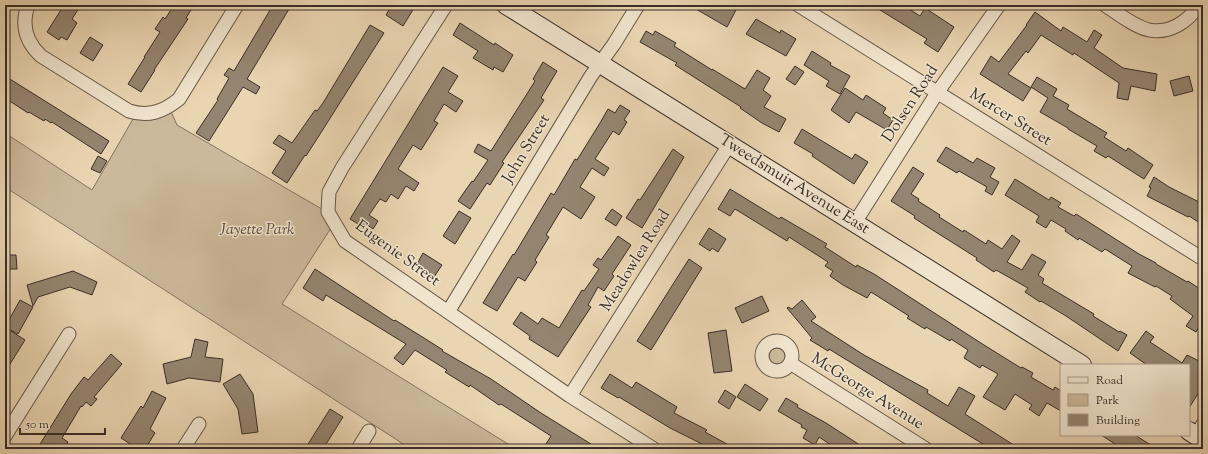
<svg xmlns="http://www.w3.org/2000/svg" width="1208" height="454" viewBox="0 0 1208 454" font-family="'Sorts Mill Goudy',serif">
	<style>
		.green { fill: #ccb99b; stroke: #827462 }
		.building { fill: #958570; stroke: #392e28 }
		.lines { fill: none; stroke-linecap: round; stroke-linejoin: round }
		.street-casing { stroke: #65584a; stroke-width: 15 }
		.secondary-casing { stroke: #392e28; stroke-width: 20 }
		.street { stroke: #f1e4cd; stroke-width: 13 }
		.secondary { stroke: #f1e4cd; stroke-width: 18 }
		.labels { text-anchor: middle; dominant-baseline: central; stroke-width: 3; stroke-linejoin: round; paint-order: stroke }
		.street-label { font-size: 16px; fill: #392e28; stroke: #f1e4cd }
		.park-label { font-size: 16px; font-style: italic; fill: #564a3f; stroke: #f1e4cd }
	</style>
	<rect width="100%" height="100%" fill="#ead5b2"/>
	<filter id="stains"><feTurbulence type="fractalNoise" baseFrequency=".005" numOctaves="4"/><feColorMatrix values="0 0 0 0 .2 0 0 0 0 .09 0 0 0 0 .02 0 0 0 .5 -.17"/></filter>
	<radialGradient id="worn" r=".72"><stop offset=".6" stop-color="#630" stop-opacity="0"/><stop offset="1" stop-color="#630" stop-opacity=".3"/></radialGradient>
	<path class="green" d="M168 105 177 125 327 212 333 225 282 304 516 449H411L5 187V133L92 190 137 112Z
		M769 356a8 8 0 1 1 16 0a8 8 0 1 1-16 0Z"/>
	<path class="building" d="M64 5H81L72 19 77 23 67 40 61 37 59 40 47 32Z
		M174 5H194L186 18 188 19 154 70H155L141 92 128 84 145 57H144L160 32 155 29 163 17 165 19Z
		M273 5H283L289 9 247 79 260 87 256 94 243 87 209 141 196 133 218 100 217 99 229 78 224 75 229 68 234 71Z
		M392 5H416L403 26 386 15Z
		M689 5H727L736 10 727 27Z
		M872 5H903L920 16 925 8 954 27 938 52 924 43 927 39Z
		M1035 12 1061 31 1063 27 1087 42 1094 30 1102 35 1094 48 1123 68 1157 74 1155 91 1131 86 1128 100 1117 98 1119 83 1074 53 1073 55 1041 35 1028 53 1026 51 1008 74 1031 88 1023 101 980 74 991 56 999 62 1027 25H1026Z
		M756 19 780 33 781 30 796 39 786 56 746 34Z
		M460 23 494 45 495 43 513 55 503 72 494 67 493 70 473 58 478 51 453 35Z
		M370 25 384 33 322 131 306 156 305 155 287 183 272 173 286 151 273 143 279 135 292 143 315 110 317 111 323 103Z
		M646 31 653 35 655 31 676 43 674 46 712 70V69L745 89 757 70 770 78 763 90 771 96 764 107 786 119 779 132 762 123 740 108 741 107 675 65 677 63 640 42Z
		M90 37 103 45 93 61 80 53Z
		M812 51 831 63 830 65 850 76 840 94 826 86 829 81 804 65Z
		M543 62 557 71 541 98 544 100 502 162 504 163 490 185 487 183 470 209 458 201 472 181 473 182 488 160 474 152 478 144 491 151 535 81 533 79Z
		M795 66 804 72 795 85 786 79Z
		M443 67 458 76 448 92 463 101 456 112 444 104 434 121 438 123 421 150 413 145 398 169 419 183 414 191 406 186 398 199 391 194 386 202 380 199 369 215 378 221 373 229 365 223 363 227 350 219Z
		M5 76 109 141 101 154 52 122 51 123 45 119 44 121 29 112 28 113 5 98Z
		M1189 76 1193 91 1174 96 1170 81Z
		M1037 77 1057 89 1053 96 1069 105 1067 109 1107 133 1104 137 1126 151 1128 148 1153 165 1144 179 1108 156 1106 158 1094 151 1097 146 1068 129V128L1040 112 1048 98 1031 87Z
		M845 88 863 100 866 95 886 108 883 113 893 120 887 130 856 112 849 123 831 110Z
		M620 105 630 111 624 120 627 122 619 135 613 131 595 159 609 168 604 176 592 168 580 187 595 197 581 219 563 207 546 235 549 237 535 260 537 262 525 281 518 277 497 311 483 303 513 254 514 255 551 193 554 195 575 159 577 160 600 123 608 109 615 113Z
		M802 129 852 159 855 154 868 162 854 184 812 156 813 154 794 143Z
		M946 147 973 163 977 158 995 168 990 177 999 182 992 195 985 191 987 187 959 171 957 173 937 161Z
		M673 149 684 157 642 228 626 218 638 199 640 200Z
		M98 156 107 161 100 173 91 169Z
		M913 167 924 174 911 194 919 199 918 201 940 215 939 217 963 232 964 230 986 244 988 240 1002 249 1012 235 1020 241 1007 262 1022 270 1032 254 1046 262 1038 275 1044 279 1042 283 1094 314 1093 316 1119 332 1120 331 1127 335 1118 351 1066 316 1041 301 1040 302 1025 292 1028 288 996 270 994 272 976 260 977 258 931 229 914 218 915 216 891 201Z
		M1154 177 1169 187 1203 204V225L1189 216 1188 217 1147 196 1151 188 1149 187Z
		M1015 179 1049 200 1051 197 1061 203 1058 207 1074 216 1076 214 1139 254 1156 263V264L1187 282 1188 281 1203 291V320L1196 332 1186 326 1193 316 1170 299 1172 296 1156 286 1155 287 1128 273 1132 266 1105 249 1102 252 1079 238 1078 240 1065 231 1066 229 1051 220 1046 228 1036 222 1039 216 1005 195Z
		M730 189 779 219 781 217 827 244 825 247 856 267 857 265 874 274 984 345 1021 368 1022 367 1033 373 1031 377 1053 390 1055 387 1061 391V411L1047 403 1039 416 1029 409 1032 405 1015 394 1005 410 983 397 998 374 982 365 980 368 964 358 968 350 951 339 950 341 926 327 925 329 907 318 909 316 871 292 867 298 843 285 830 276 833 271 825 266 828 262 789 237 787 241 735 209 730 216 718 209Z
		M612 209 622 216 616 226 605 219Z
		M459 211 471 218 455 244 443 236Z
		M709 228 726 239 718 252 712 248 710 251 699 244Z
		M618 236 631 245 612 274 614 276 604 291 598 287 588 305 591 307 558 357 529 339 530 336 513 324 521 312 538 324 542 318 559 328 582 290 584 291 599 269 593 265 598 258 601 260Z
		M423 253 442 265 434 277 416 266Z
		M5 255H16L17 269H5Z
		M689 259 702 268 651 350 637 341Z
		M315 269 394 321 395 320 424 338 443 350 442 351 491 379 541 413 599 449H554L546 444 551 436 501 404 499 405 470 385 469 387 445 372 447 370 415 350 403 365 394 358 406 344 326 295 323 301 303 288Z
		M73 271 97 282 92 295 70 287 38 297 33 306 27 285Z
		M762 296 769 311 742 323 735 308Z
		M20 300 33 307 18 334 5 327Z
		M802 300 816 317 811 321 864 355 928 390 927 393 948 406 959 387 975 396 965 414 1020 449H991L829 349 828 351 810 340 812 338 787 308 788 307 792 309Z
		M726 330 732 371 714 373 708 333Z
		M11 331 25 340 5 372V341Z
		M1146 331 1154 337 1150 342 1182 363 1187 355 1203 363V386L1189 408V365H1147L1130 353Z
		M195 339 208 342 205 357 223 359 220 382 189 378 167 384 163 364 191 357Z
		M111 354 122 364 94 397 97 399 91 406 86 402 82 407 81 406 62 438 68 442 64 449H37L71 394 84 377 88 380Z
		M240 374 253 394 258 432 242 434 238 409 223 384Z
		M610 374 632 388 636 382 677 407 674 413 707 430 705 432 736 449H712L670 428 619 397 618 398 601 388Z
		M745 384 768 399 760 411 737 397Z
		M725 390 736 397 729 409 718 402Z
		M152 391 166 398 150 429 155 433 145 449H138L121 438 141 406 143 408Z
		M786 398 798 405 797 407 826 423 866 449H837L819 437 815 445 803 438 807 430 801 427 802 425 778 411Z
		M330 409 343 417 323 449H305Z
		M1101 435H1135L1157 449H1123Z"/>
	<g class="lines">
		<defs>
			<path id="street" d="M28 5C21 25 26 42 41 56L129 111C148 117 163 112 179 99L237 5
				M446 5 342 168 329 192 328 212 345 241 570 396 654 449
				M798 5 1203 259
				M1105 5C1117 13 1135 27 1149 30 1169 34 1188 22 1199 5
				M854 224 937 93 999 5
				M448 312 591 76 614 44 638 5
				M762 356a15 15 0 1 1 30 0a15 15 0 1 1-30 0Z
				M790 363 926 449
				M570 396 729 145
				M5 436 69 334
				M1196 436 1203 424
				M183 449 199 424
				M358 449 369 431"/>
			<path id="secondary" d="M506 5 1082 365
				M1189 431 1203 440"/>
		</defs>
		<use href="#street" class="street-casing"/>
		<use href="#secondary" class="secondary-casing"/>
		<use href="#street" class="street"/>
		<use href="#secondary" class="secondary"/>
	</g>
	<g class="labels">
		<g class="street-label">
			<text transform="translate(911 104) rotate(-57)">Dolsen Road</text>
			<text transform="translate(1010 118) rotate(32)">Mercer Street</text>
			<text transform="translate(527 149) rotate(-59)">John Street</text>
			<text transform="translate(794 185) rotate(32)">Tweedsmuir Avenue East</text>
			<text transform="translate(397 254) rotate(36)">Eugenie Street</text>
			<text transform="translate(636 261) rotate(-58)">Meadowlea Road</text>
			<text transform="translate(867 392) rotate(32)">McGeorge Avenue</text>
		</g>
		<g class="park-label">
			<text x="257" y="230">Jayette Park</text>
		</g>
	</g>
	<rect width="1208" height="454" fill="none" stroke="#ead5b2" stroke-width="20"/>
	<rect x="6" y="6" width="1196" height="442" fill="none" stroke="#392e28" stroke-width="2"/>
	<rect x="10" y="10" width="1188" height="434" fill="none" stroke="#392e28"/>
	<rect x="1060" y="364" width="130" height="72" fill="#f1e4cd" stroke="#a79b8b"/>
	<rect x="1068" y="377" width="20" height="6" fill="#f1e4cd" stroke="#a79b8b"/>
	<text x="1096" y="384" font-size="12" fill="#392e28">Road</text>
	<rect x="1068" y="394" width="20" height="12" fill="#ccb99b" stroke="#a79b8b"/>
	<text x="1096" y="404" font-size="12" fill="#392e28">Park</text>
	<rect x="1068" y="414" width="20" height="12" fill="#958570" stroke="#a79b8b"/>
	<text x="1096" y="424" font-size="12" fill="#392e28">Building</text>
	<path d="M20 428v6h85v-6" fill="none" stroke="#392e28" stroke-width="2"/>
	<text x="26" y="428" font-size="12" fill="#392e28" stroke="#f1e4cd" stroke-width="3" paint-order="stroke">50 m</text>
	<rect width="100%" height="100%" filter="url(#stains)"/>
	<rect width="100%" height="100%" fill="url(#worn)"/>
</svg>
